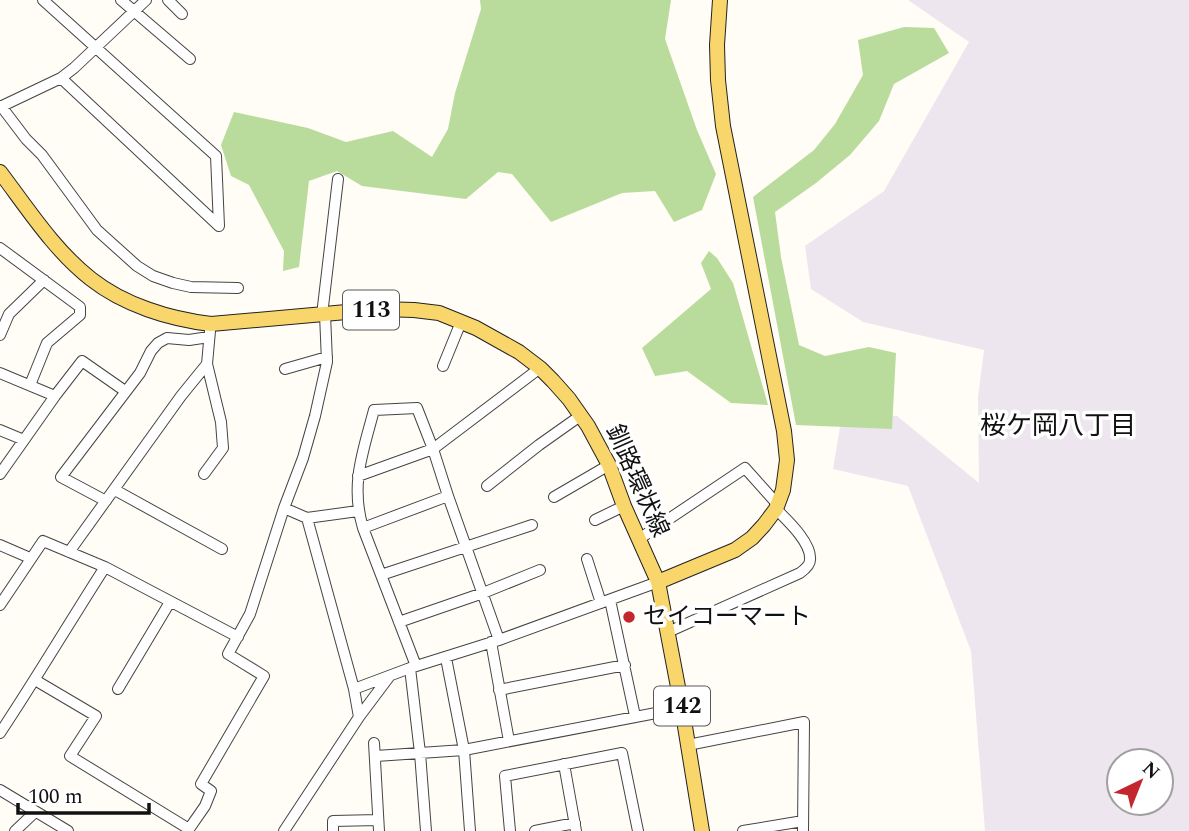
<svg xmlns="http://www.w3.org/2000/svg" width="1189" height="831" viewBox="0 0 1189 831" font-family="Spectral,'Noto Sans JP',serif">
	<style>
		.industrial { fill: #eee6ef; fill-rule: evenodd }
		.forest { fill: #b9dc9c }
		.lines { fill: none; stroke-linecap: round; stroke-linejoin: round }
		.minor-casing { stroke: #444; stroke-width: 12 }
		.major-casing { stroke: #222; stroke-width: 16 }
		.minor { stroke: #fff; stroke-width: 10 }
		.major { stroke: #f9d66b; stroke-width: 14 }
		.poi-dot { fill: #c4262e; stroke: #fff; stroke-width: 2.5 }
		.labels { text-anchor: middle; dominant-baseline: central; stroke-width: 7; stroke-linejoin: round; paint-order: stroke }
		.shield { fill: #fff; stroke: #585858; stroke-width: 2 }
		.shield-label { font-size: 23px; font-weight: bold; fill: #111 }
		.street-label { font-size: 24px; fill: #111; stroke: #fff }
		.poi-label { font-size: 24px; fill: #111; stroke: #fff; text-anchor: start }
		.neighbourhood-label { font-size: 26px; fill: #111; stroke: #fff }
	</style>
	<rect width="100%" height="100%" fill="#fffdf5"/>
	<path class="industrial" d="M908 0H1189V831H985L971 651 908 486 833 469 842 415 897 416 979 483 978 397 984 350 863 322 811 289 805 246 884 191 969 42ZM1119 761H1161V803H1119Z"/>
	<path class="forest" d="M480 0H671L665 39 697 130 716 174 702 210 674 222 655 191 622 193 551 222 512 174 498 172 466 199 362 186 337 171 309 181 299 267 283 271 284 251 249 185 231 176 221 145 234 112 308 128 346 142 393 131 432 157 448 129 455 93 481 9Z
		M904 27 934 28 949 53 894 84 879 121 850 155 816 183 775 212 781 257 799 345 825 356 869 347 896 353 892 429 796 425 753 197 814 150 835 124 863 75 858 40Z
		M709 251 717 258 733 283 768 405 731 403 687 371 655 376 642 348 711 289 701 263Z"/>
	<g class="lines">
		<defs>
			<path id="minor" d="M43 0 216 156 219 226 61 78
				M121 0 190 59
				M168 0 182 14
				M1 106 26 139 42 155 97 230 137 266 153 276 173 283 191 287 238 288
				M0 107 61 78 74 68 146 0
				M0 248 80 307V315L47 343 30 385
				M322 315 338 179
				M0 335 9 314 44 280
				M443 366 461 322
				M285 369 327 357
				M0 373 55 396
				M0 430 24 440
				M0 474 55 396 82 361 125 391
				M204 474 223 448 221 422 207 364 210 331
				M358 476 433 449 540 368
				M487 486 539 445 580 416
				M115 490 222 549
				M554 497 609 465
				M106 501 61 477 140 373 151 351 158 343 167 338 189 340 209 337
				M284 508 307 518 358 511
				M307 518 354 689 359 717
				M595 520 624 506
				M363 528 448 496
				M639 539 745 468 778 505
				M0 545 30 558
				M69 552 181 396 207 364
				M587 559 601 603
				M381 575 532 525
				M610 600 635 716
				M0 605 43 541 105 567 238 637
				M399 622 483 593 540 570
				M668 632 800 573C804 570 810 565 810 560 812 543 787 520 776 509
				M491 642 509 741
				M446 658 464 750 470 831
				M416 666 363 528C350 484 363 452 374 410L417 408 433 449 448 496 499 640
				M410 668 420 753 426 831
				M35 680 96 716 70 756 189 829 188 831
				M118 689 170 602
				M354 689 410 668 499 640 658 582
				M499 690 625 665
				M0 733C36 679 69 623 105 567
				M374 743 379 831
				M688 745 804 722 803 831
				M376 756 464 750 682 708
				M564 764 576 831
				M0 790 68 831
				M189 829 205 806 211 791 201 784 264 676 228 654 250 614 284 508 303 458 315 416 327 362 325 314
				M15 831 35 812
				M284 831 359 717 389 677
				M333 831V821L378 820
				M510 831 505 776 622 753 638 831
				M535 831 575 823
				M743 831 803 821"/>
			<path id="major" d="M0 172C28 209 54 250 91 279 124 305 169 319 211 324L380 309 414 310 439 313 476 328 519 352 540 368 553 381 569 399 588 426 609 465 624 506 658 582 682 708 702 831
				M658 582 735 550 752 538 764 525 776 509 783 490 787 460 784 431 723 126 718 80 717 45 720 0"/>
		</defs>
		<use href="#minor" class="minor-casing"/>
		<use href="#major" class="major-casing"/>
		<use href="#minor" class="minor"/>
		<use href="#major" class="major"/>
	</g>
	<circle class="poi-dot" cx="629" cy="617" r="7"/>
	<g class="labels">
		<g class="shield">
			<rect x="343" y="290.5" width="56" height="39" rx="5"/>
			<rect x="654" y="686.5" width="56" height="39" rx="5"/>
		</g>
		<g class="shield-label">
			<text x="371" y="310">113</text>
			<text x="682" y="706">142</text>
		</g>
		<g class="street-label">
			<text transform="translate(637 481) rotate(66)">釧路環状線</text>
		</g>
		<g class="poi-label">
			<text x="643" y="617">セイコーマート</text>
		</g>
		<g class="neighbourhood-label">
			<text x="1058" y="426">桜ケ岡八丁目</text>
		</g>
	</g>
	<g transform="translate(1140 782) rotate(43)"><circle r="33" fill="#ffffff" stroke="#a0a0a0" stroke-width="2"/>
	<path d="M0-5L12 26L0 18L-12 26Z" fill="#c4262e"/>
	<text y="-10" font-size="19" font-weight="bold" text-anchor="middle" fill="#111111">N</text>
	</g>
	<path d="M18 803v10h131v-10" fill="none" stroke="#111111" stroke-width="3.5"/>
	<text x="28" y="803" font-size="21" fill="#111111" stroke="#ffffff" stroke-width="5" paint-order="stroke">100 m</text>
</svg>
